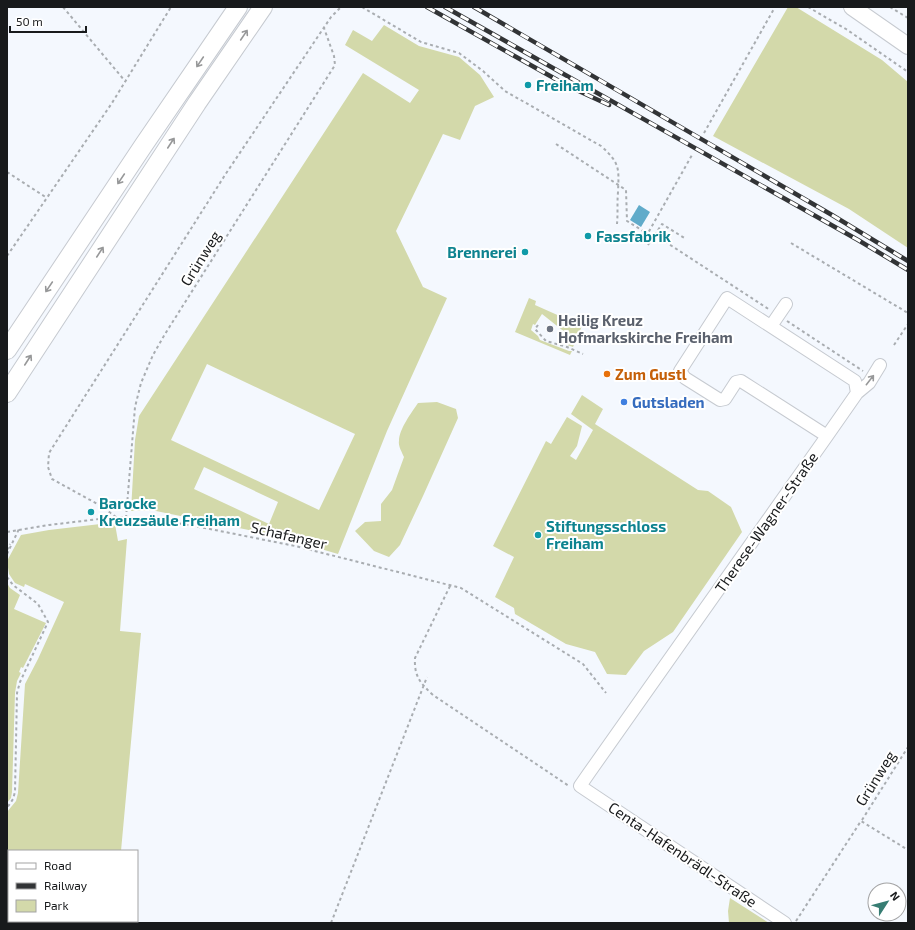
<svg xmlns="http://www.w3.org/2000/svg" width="915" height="930" viewBox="0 0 915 930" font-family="'Exo 2',sans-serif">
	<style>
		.green { fill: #d3d9aa; fill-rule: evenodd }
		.water { fill: #60abca }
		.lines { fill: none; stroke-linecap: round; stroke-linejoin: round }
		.minor-casing { stroke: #c6cad0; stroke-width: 14 }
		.major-casing { stroke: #c6cad0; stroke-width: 18 }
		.highway-casing { stroke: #c6cad0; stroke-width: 20 }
		.path { stroke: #a9adb1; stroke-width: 2; stroke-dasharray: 3 3; stroke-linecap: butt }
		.minor { stroke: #fff; stroke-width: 12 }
		.major { stroke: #fff; stroke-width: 16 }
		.highway { stroke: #fff; stroke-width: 18 }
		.rail-casing { stroke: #323436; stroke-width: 4.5 }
		.rail { stroke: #fff; stroke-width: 3; stroke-dasharray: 9; stroke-linecap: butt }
		.oneway { stroke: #979899 }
		.culture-dot { fill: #0f9aa8; stroke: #fff; stroke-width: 1.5 }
		.worship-dot { fill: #6b7280; stroke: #fff; stroke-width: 1.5 }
		.food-dot { fill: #e8710a; stroke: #fff; stroke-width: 1.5 }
		.shop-dot { fill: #3f7fe0; stroke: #fff; stroke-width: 1.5 }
		.labels { text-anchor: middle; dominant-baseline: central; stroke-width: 4; stroke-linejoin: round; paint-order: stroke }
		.culture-label { font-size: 15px; font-weight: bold; fill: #0d838f; stroke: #fff; text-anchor: start }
		.street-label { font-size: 15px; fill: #181a1c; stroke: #fff }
		.worship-label { font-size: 15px; font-weight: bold; fill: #5b616d; stroke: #fff; text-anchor: start }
		.food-label { font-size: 15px; font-weight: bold; fill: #c56008; stroke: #fff; text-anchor: start }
		.shop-label { font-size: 15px; font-weight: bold; fill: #366cbe; stroke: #fff; text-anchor: start }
	</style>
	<rect width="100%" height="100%" fill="#f4f8fe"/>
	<path class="green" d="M788 7H796L882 60 908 82V248L849 209 713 136Z
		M384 25 419 46 459 57 480 75 494 97 475 106 460 140 443 134 396 231 423 287 447 298 387 431 338 554 273 535 156 511H131L135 440 139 416 363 73 410 103 419 90 345 45 353 30 372 41ZM207 364 355 434 319 510 171 440ZM204 467 278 502 269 524 194 489Z
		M529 298 536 301 535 305 582 326 573 347 567 345 570 344 572 340 571 337 542 314 535 325 533 324 531 330 538 336 540 340 569 351H572L570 355 515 332Z
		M582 395 603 409 595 424 698 490 708 491 731 507 742 532 673 632 644 651 626 675 607 674 595 652 566 644 515 614 514 608 495 597 514 557 493 546 546 441 551 444 567 417 582 426 577 446 570 456 576 460 593 430 571 414Z
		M437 402 456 409 458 418 423 496 400 545 389 557 374 551 355 531 365 522 381 521V504L392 490 404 457C402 452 398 446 399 441 399 429 412 412 418 403Z
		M109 523 115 524 118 541 127 539 120 631 141 633 121 851H9V921H114V923H7V812L16 801 18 793 25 684 38 659 64 602 25 584 24 587 15 583 9 574 7 561 21 535 49 530Z
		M7 583 10 588 20 595 14 609 46 623 23 668 21 667 19 672 21 673 17 681 15 693 12 792 11 798 7 803Z
		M730 898 769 923H729L728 911Z"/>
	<path class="water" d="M639 205 650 212 641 227 630 220Z"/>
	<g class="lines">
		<defs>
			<path id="minor" d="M771 326 786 304
				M857 393 869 383 880 365
				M785 923 580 786 589 773 827 436 857 393 855 381 727 298 680 371 685 378 720 400 725 399 736 382 741 381 827 436"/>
			<path id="major" d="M852 7 908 46"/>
			<path id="highway" d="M7 350 143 146 238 7
				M7 393 197 103 263 7"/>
		</defs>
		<use href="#minor" class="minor-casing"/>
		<use href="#major" class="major-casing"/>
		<use href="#highway" class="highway-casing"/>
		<path class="path" d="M63 7 125 81
			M362 7 421 42 459 53 483 71 505 91 601 146C620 163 619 168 618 192 617 203 618 213 617 224
			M808 7 846 29 908 72
			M890 7 908 18
			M704 133 775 7
			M556 144 626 190 627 221 648 234
			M7 172 47 198
			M655 235 770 310
			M643 242 692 155
			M791 243 908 313
			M648 245 662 224 686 239
			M7 256 112 103 171 7
			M787 321 863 371
			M538 325 535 329 546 341 567 347 583 354
			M894 345 908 324
			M116 517 101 506 52 479 48 467 49 453 225 175 331 17 341 7
			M126 518 135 407 141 383 153 355 165 334 335 65 334 56 324 28
			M7 532 49 525 116 517 153 519 205 528 295 546 461 588 583 664 606 693
			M7 550 10 544
			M7 554 19 529
			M7 577 13 585 38 604 48 622 20 682 17 693 15 792 13 799 7 808
			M450 586 415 658C414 676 420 683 433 695L569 786
			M862 820 908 747
			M796 921 861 821 908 850
			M331 923 427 677"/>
		<use href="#minor" class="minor"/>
		<use href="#major" class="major"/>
		<use href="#highway" class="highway"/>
		<defs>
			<path id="rail" d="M427 7 568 86 609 105
				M445 7 858 240 908 270
				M474 7 832 215 908 261"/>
		</defs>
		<use href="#rail" class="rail-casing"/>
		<use href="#rail" class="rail"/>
	</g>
	<defs><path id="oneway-shaft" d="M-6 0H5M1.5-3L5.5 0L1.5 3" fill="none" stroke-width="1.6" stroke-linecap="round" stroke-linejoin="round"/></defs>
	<g class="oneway">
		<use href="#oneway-shaft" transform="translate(244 35) rotate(-56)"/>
		<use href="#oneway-shaft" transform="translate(200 62) rotate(124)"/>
		<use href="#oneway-shaft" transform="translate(171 143) rotate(-57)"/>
		<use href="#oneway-shaft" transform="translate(121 179) rotate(124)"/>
		<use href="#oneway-shaft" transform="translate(100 252) rotate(-57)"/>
		<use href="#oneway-shaft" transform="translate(49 287) rotate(124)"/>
		<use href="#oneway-shaft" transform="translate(28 360) rotate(-57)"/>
		<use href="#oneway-shaft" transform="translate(870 380) rotate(-52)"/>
	</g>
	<g class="culture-dot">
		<circle cx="528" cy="85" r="4"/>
		<circle cx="588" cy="236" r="4"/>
		<circle cx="525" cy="252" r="4"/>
		<circle cx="91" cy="512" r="4"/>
		<circle cx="538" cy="535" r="4"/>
	</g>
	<circle class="worship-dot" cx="550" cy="329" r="4"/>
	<circle class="food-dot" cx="607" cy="374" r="4"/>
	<circle class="shop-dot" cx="624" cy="402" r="4"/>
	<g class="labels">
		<g class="culture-label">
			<text x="536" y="85">Freiham</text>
			<text x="596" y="236">Fassfabrik</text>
			<text x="517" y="252" text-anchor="end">Brennerei</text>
			<text x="99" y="503">Barocke<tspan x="99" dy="17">Kreuzsäule Freiham</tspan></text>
			<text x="546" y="526">Stiftungsschloss<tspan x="546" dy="17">Freiham</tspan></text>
		</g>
		<g class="street-label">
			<text transform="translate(200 258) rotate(-58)">Grünweg</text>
			<text transform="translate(766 522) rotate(-55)">Therese-Wagner-Straße</text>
			<text transform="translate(289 535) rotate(13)">Schafanger</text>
			<text transform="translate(875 778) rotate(-58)">Grünweg</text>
			<text transform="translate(683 854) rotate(34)">Centa-Hafenbrädl-Straße</text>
		</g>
		<g class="worship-label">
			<text x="558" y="320">Heilig Kreuz<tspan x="558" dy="17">Hofmarkskirche Freiham</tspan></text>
		</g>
		<g class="food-label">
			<text x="615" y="374">Zum Gustl</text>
		</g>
		<g class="shop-label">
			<text x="632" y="402">Gutsladen</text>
		</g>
	</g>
	<rect width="915" height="930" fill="none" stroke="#181a1c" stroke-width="16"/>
	<rect x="8" y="850" width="130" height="72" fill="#ffffff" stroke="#a3a3a4"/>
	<rect x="16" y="863" width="20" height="6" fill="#ffffff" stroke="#a3a3a4"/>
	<text x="44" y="870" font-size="12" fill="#181a1c">Road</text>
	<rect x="16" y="883" width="20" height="6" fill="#323436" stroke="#a3a3a4"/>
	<text x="44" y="890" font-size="12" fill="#181a1c">Railway</text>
	<rect x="16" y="900" width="20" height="12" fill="#d3d9aa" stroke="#a3a3a4"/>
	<text x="44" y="910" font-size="12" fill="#181a1c">Park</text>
	<g transform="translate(887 902) rotate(54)"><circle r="19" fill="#ffffff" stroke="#a3a3a4"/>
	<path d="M0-3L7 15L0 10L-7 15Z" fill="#377d73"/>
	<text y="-6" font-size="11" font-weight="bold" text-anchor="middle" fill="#181a1c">N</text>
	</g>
	<path d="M10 26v6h76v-6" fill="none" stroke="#181a1c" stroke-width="2"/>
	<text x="16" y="26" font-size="12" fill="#181a1c" stroke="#ffffff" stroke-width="3" paint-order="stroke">50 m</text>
</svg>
